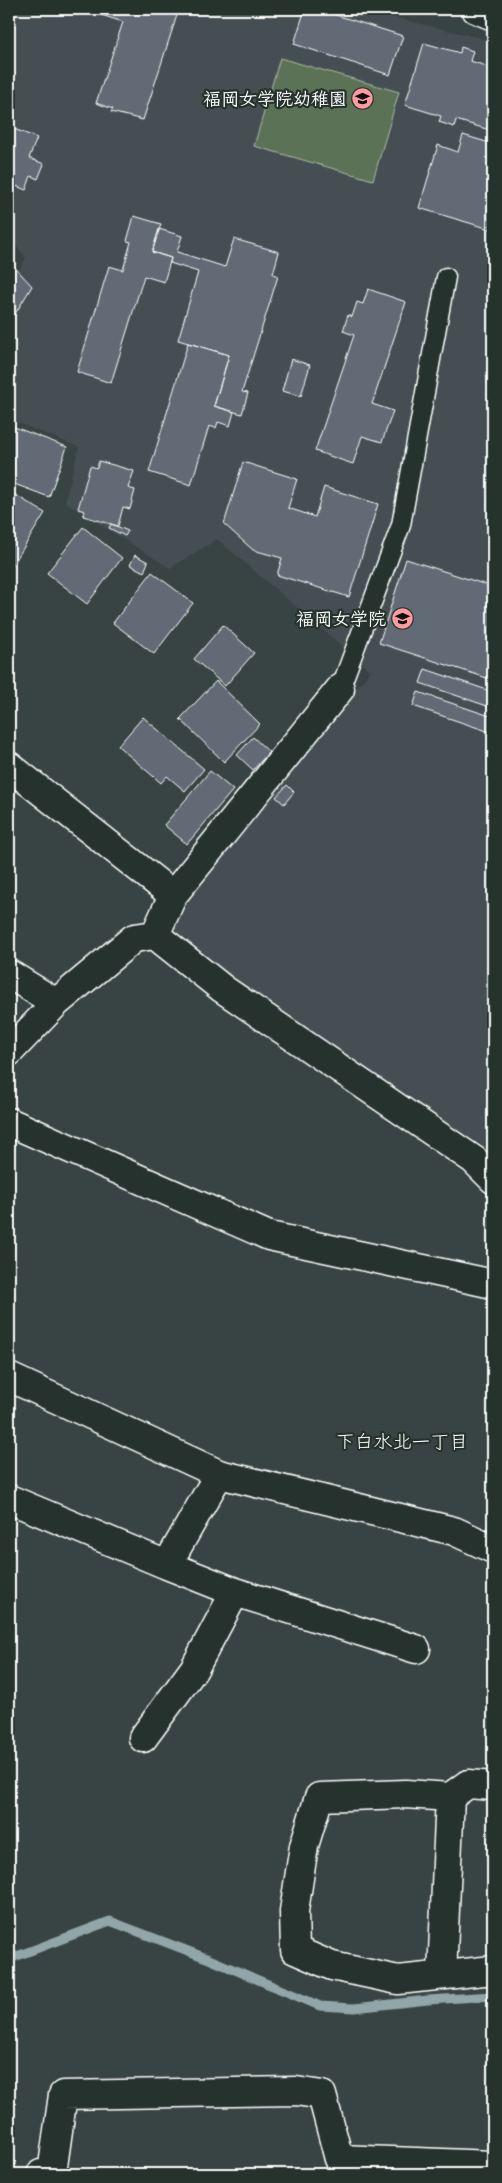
<svg xmlns="http://www.w3.org/2000/svg" width="502" height="2183" viewBox="0 0 502 2183" font-family="Caveat,'Klee One',sans-serif">
	<style>
		.built { fill: #455052 }
		.green { fill: #5c7256; stroke: #aeb8aa }
		.lines { fill: none; stroke-linecap: round; stroke-linejoin: round }
		.stream { stroke: #92a6a9; stroke-width: 9 }
		.building { fill: #626b75; stroke: #fff }
		.service-casing { stroke: #fff; stroke-width: 21 }
		.minor-casing { stroke: #fff; stroke-width: 31 }
		.tertiary-casing { stroke: #fff; stroke-width: 31 }
		.service { stroke: #26332d; stroke-width: 18 }
		.minor { stroke: #26332d; stroke-width: 28 }
		.tertiary { stroke: #26332d; stroke-width: 28 }
		.labels { text-anchor: middle; dominant-baseline: central; stroke-width: 4.5; stroke-linejoin: round; paint-order: stroke }
		.poi-label { font-size: 18px; font-weight: bold; fill: #fff; stroke: #26332d; text-anchor: end }
		.neighbourhood-label { font-size: 19px; fill: #fff; stroke: #26332d }
	</style>
	<rect width="100%" height="100%" fill="#384443"/>
	<filter id="ink" filterUnits="userSpaceOnUse"><feTurbulence type="fractalNoise" baseFrequency=".02" numOctaves="2"/><feDisplacementMap in="SourceGraphic" scale="10" xChannelSelector="R" yChannelSelector="G"/><feConvolveMatrix kernelMatrix="1 2 1 2 8 2 1 2 1" color-interpolation-filters="sRGB"/></filter>
	<g filter="url(#ink)">
		<path class="built" d="M9 9H370L378 14 493 41V1153L179 948 172 912 371 671 217 539 170 568 65 502 79 447 9 419V292L26 257 9 238Z"/>
		<path class="green" d="M280 58 399 92 373 180 254 146Z"/>
		<g class="lines">
			<path class="stream" d="M9 1959 110 1921 209 1959 320 2006 354 2008 428 2000 493 1996"/>
		</g>
		<path class="building" d="M83 9H179L143 120 111 112 113 109 96 103 123 22Z
			M305 9H317L403 36 390 75 294 44Z
			M9 21 15 23 9 43Z
			M424 43 460 53 461 47 473 51 470 61 493 68V131L456 120 454 127 439 122 441 116 405 105Z
			M9 127 37 138 29 158 44 164 38 179 31 176 26 190 16 186 9 202Z
			M463 135 493 144V230L419 208 438 145 458 152Z
			M134 216 161 224 152 252 171 258 164 282 144 276 111 383 77 372 109 266 123 270 131 242 127 241Z
			M159 229 182 236 177 252 225 267 234 239 279 252 273 274 278 276 242 392 248 393 242 414 214 406 229 355 178 340 198 272 170 263 171 258 152 252Z
			M9 261 32 286 9 324Z
			M368 289 406 302 372 404 393 411 382 442 362 436 353 464 315 451 354 335 343 331 348 315 352 317 357 302 363 304Z
			M188 343 229 355 214 406 234 412 230 426 218 422 216 428 209 426 191 485 149 472Z
			M291 359 310 365 301 396 282 391Z
			M9 425 67 447 49 497 9 482Z
			M99 461 134 471 128 488 135 490 130 509 123 507 118 526 83 516 85 511 78 509 90 466 97 468Z
			M243 462 297 479 288 508 315 517 324 487 378 504 349 597 277 575 282 558 253 550 224 524Z
			M9 491 45 513 9 571Z
			M111 524 128 531 125 536 109 528Z
			M83 527 122 558 87 604 47 573Z
			M135 555 148 562 144 572 130 565Z
			M406 559 493 587V680L379 643Z
			M152 572 193 603 154 654 113 623Z
			M223 625 254 653 225 686 194 659Z
			M425 669 493 692V708L420 683Z
			M216 681 260 724 224 762 180 719Z
			M418 692 493 717V733L413 706Z
			M143 717 204 769 185 791 167 776 161 783 118 746Z
			M253 737 269 752 253 770 237 755Z
			M210 771 233 790 187 844 164 825Z
			M287 785 294 792 284 804 276 797Z"/>
		<g class="lines">
			<defs>
				<path id="service" d="M340 689 401 525 446 277"/>
				<path id="minor" d="M9 766 173 895
					M155 935 223 989 474 1160 493 1179
					M9 974 56 1003
					M9 1052 56 1003 134 938 155 935 173 895 340 689
					M9 1122 269 1236 493 1284
					M9 1377 219 1474 167 1565 9 1499
					M219 1474 454 1531 493 1549
					M167 1565 235 1592 416 1649
					M143 1738 194 1669 235 1592
					M493 1786 468 1784 450 1797 406 1794 319 1797 304 1846 294 1911 295 1950 332 1966 398 1980 493 1970
					M442 1975 450 1797
					M41 2174 52 2173 63 2095 296 2091 322 2095 339 2159 493 2165"/>
				<path id="tertiary" d="M476 9 493 16"/>
			</defs>
			<use href="#service" class="service-casing"/>
			<use href="#minor" class="minor-casing"/>
			<use href="#tertiary" class="tertiary-casing"/>
			<use href="#service" class="service"/>
			<use href="#minor" class="minor"/>
			<use href="#tertiary" class="tertiary"/>
		</g>
	</g>
	<defs>
		<symbol id="school-disc" viewBox="-11 -11 22 22"><circle r="9.5" fill="#ff9aa2" stroke="#26332d"/><path d="M0-5L7-2L0 1L-7-2ZM-4 1L0 2.5L4 1V4Q0 6-4 4Z" fill="#111"/></symbol>
	</defs>
	<g fill-rule="evenodd">
		<use href="#school-disc" x="350" y="86" width="25" height="25"/>
		<use href="#school-disc" x="390" y="606" width="25" height="25"/>
	</g>
	<g class="labels">
		<g class="poi-label">
			<text x="347" y="99">福岡女学院幼稚園</text>
			<text x="386" y="619">福岡女学院</text>
		</g>
		<g class="neighbourhood-label">
			<text x="402" y="1442">下白水北一丁目</text>
		</g>
	</g>
	<rect width="502" height="2183" fill="none" stroke="#26332d" stroke-width="30"/>
	<rect x="15" y="15" width="472" height="2153" fill="none" stroke="#fff" stroke-width="2" filter="url(#ink)"/>
</svg>
